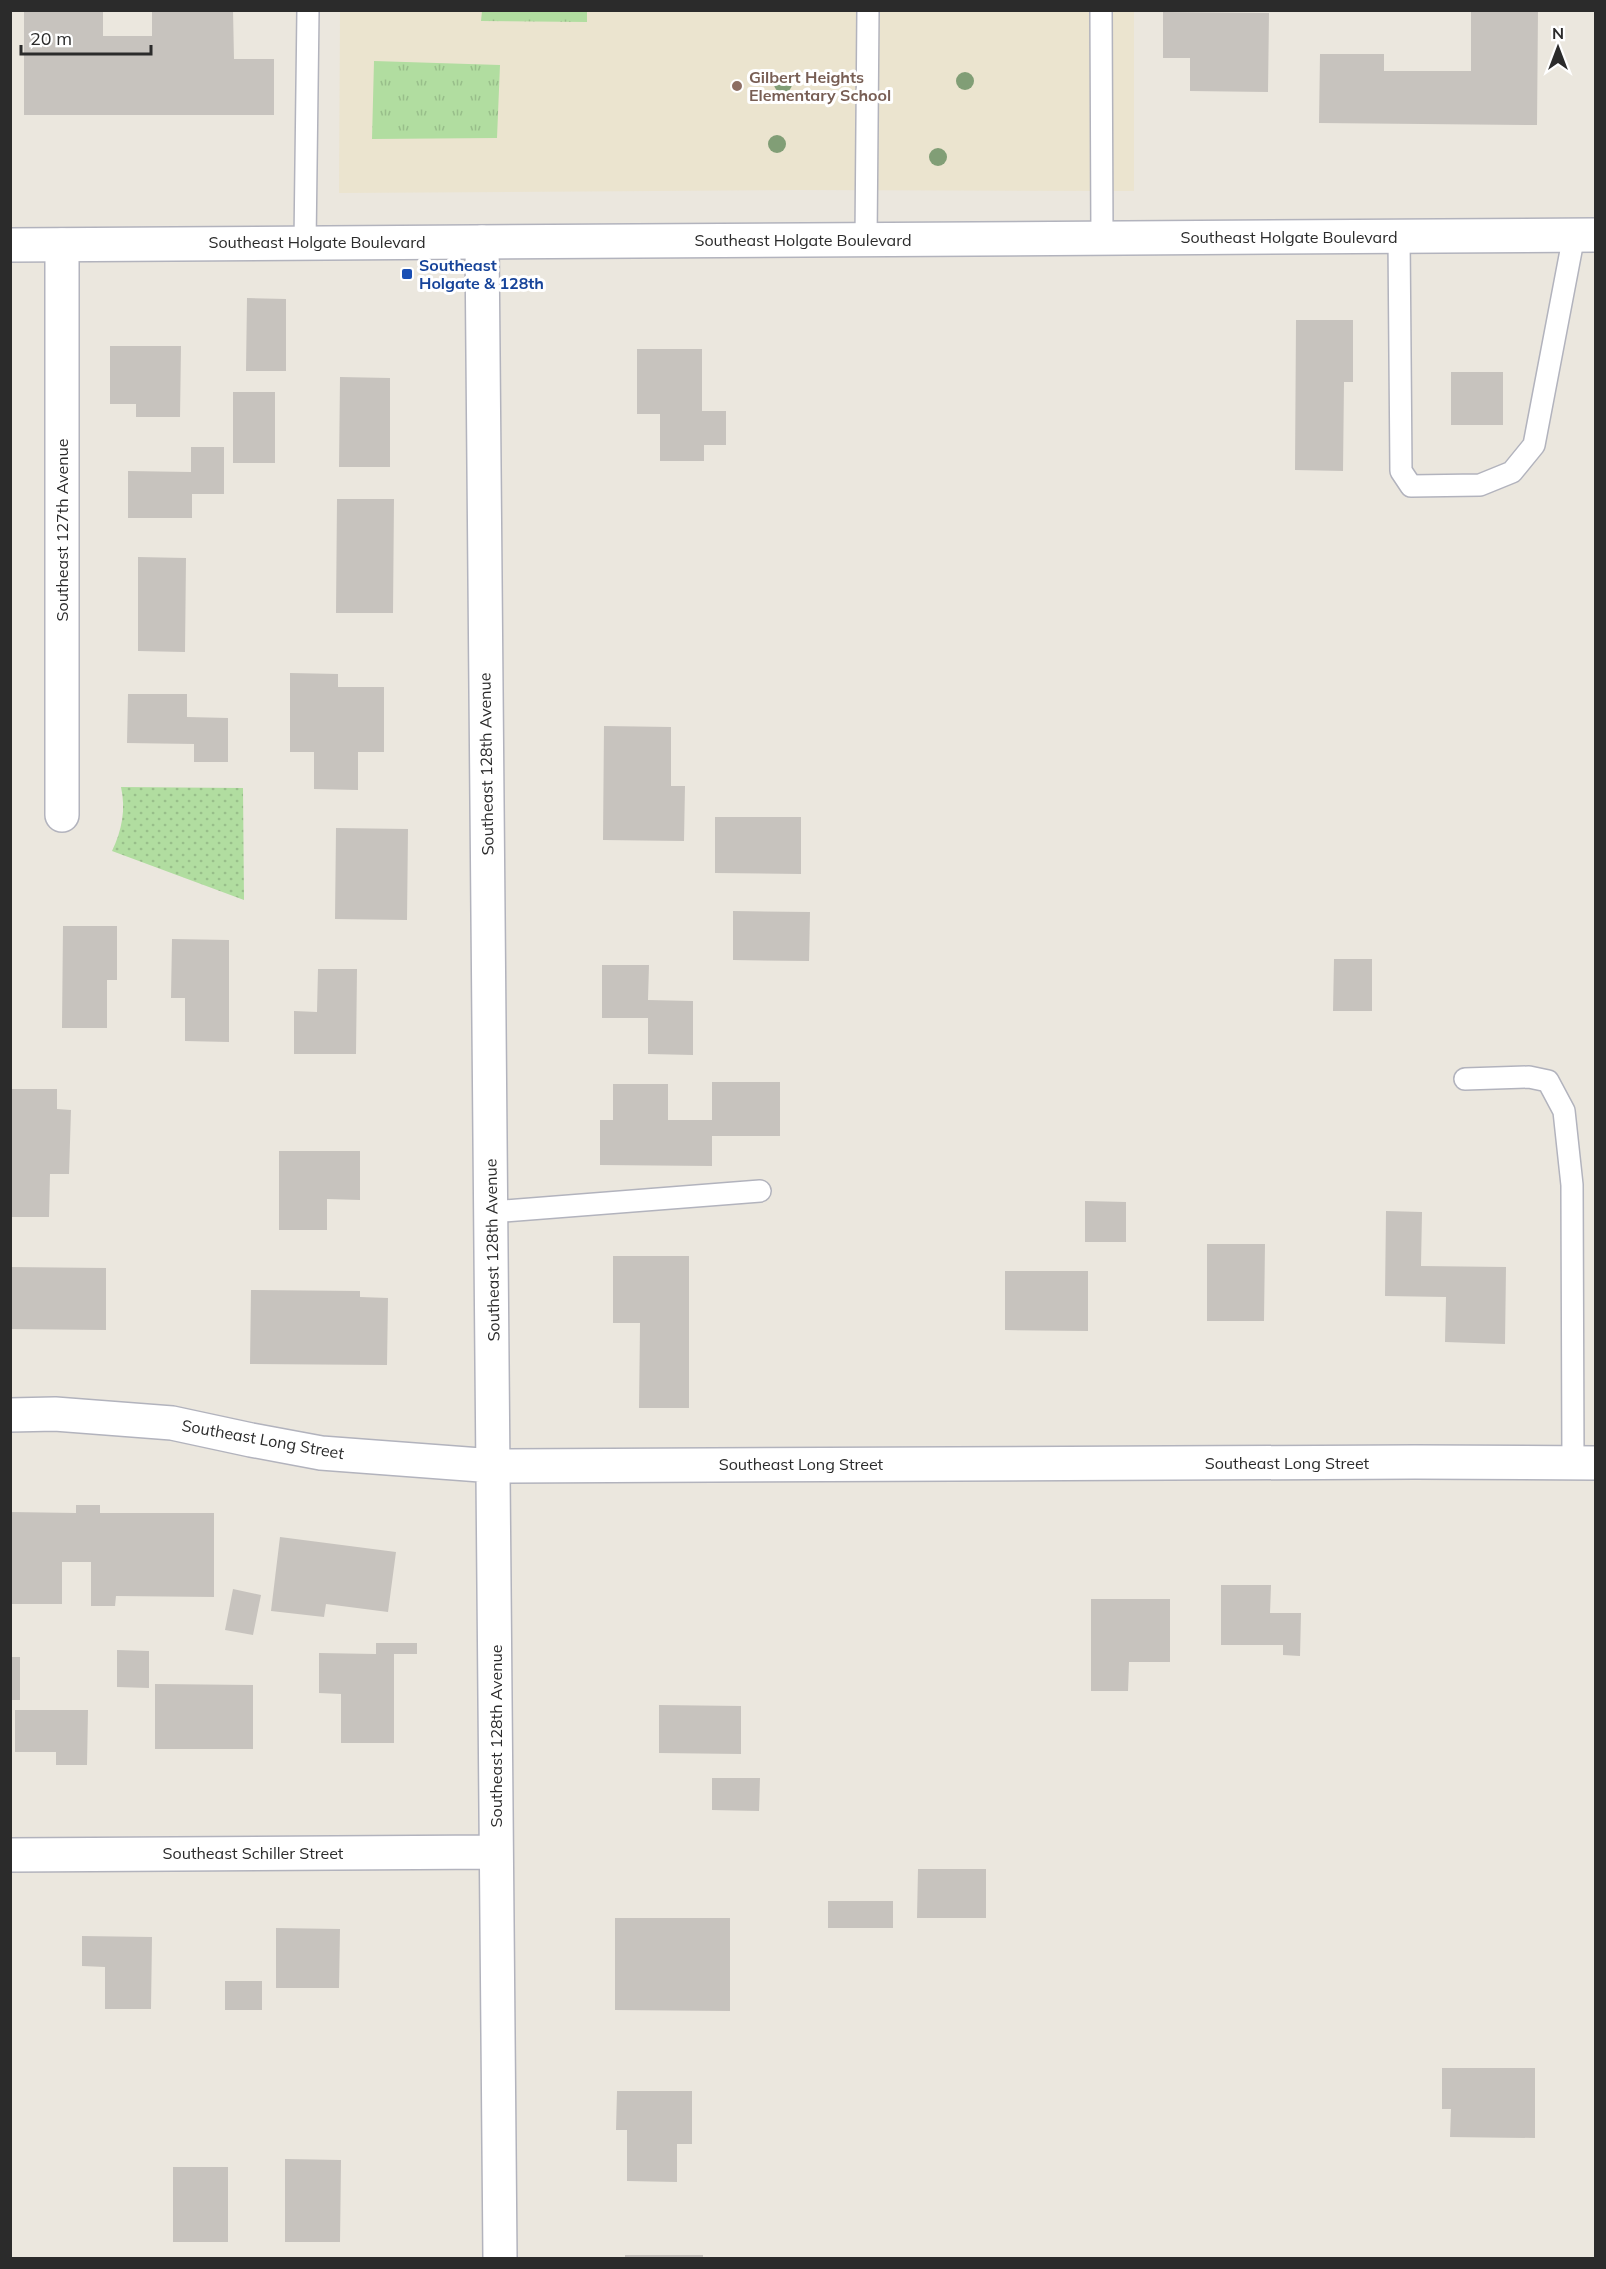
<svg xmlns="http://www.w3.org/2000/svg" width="1606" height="2269" viewBox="0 0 1606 2269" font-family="Mulish,sans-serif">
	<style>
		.education { fill: #ebe4cf }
		.grass { fill: url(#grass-dots) }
		.park { fill: url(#park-tufts) }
		.building { fill: #c7c3be }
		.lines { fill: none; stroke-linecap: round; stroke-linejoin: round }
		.service-casing { stroke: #b2b3bd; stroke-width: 24 }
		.minor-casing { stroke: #b2b3bd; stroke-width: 36 }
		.tertiary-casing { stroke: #b2b3bd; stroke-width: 36 }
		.service { stroke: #fff; stroke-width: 21 }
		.minor { stroke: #fff; stroke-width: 33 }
		.tertiary { stroke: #fff; stroke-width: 33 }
		.tree { fill: #819e76 }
		.education-dot { fill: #8d6e63; stroke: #fff; stroke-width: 2 }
		.transit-dot { fill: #1a4fb4; stroke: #fff; stroke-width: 2 }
		.labels { text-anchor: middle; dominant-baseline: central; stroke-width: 6; stroke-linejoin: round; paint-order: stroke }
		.education-label { font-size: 16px; font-weight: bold; fill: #785e54; stroke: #fff; text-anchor: start }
		.street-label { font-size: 16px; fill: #2b2b2b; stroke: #fff }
		.transit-label { font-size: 16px; font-weight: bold; fill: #164399; stroke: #fff; text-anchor: start }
	</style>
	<defs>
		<pattern id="grass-dots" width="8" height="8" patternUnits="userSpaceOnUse" patternTransform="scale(1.5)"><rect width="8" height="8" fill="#b1dda0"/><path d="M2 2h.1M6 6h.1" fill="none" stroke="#98be8a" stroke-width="1.8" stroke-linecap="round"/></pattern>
		<pattern id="park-tufts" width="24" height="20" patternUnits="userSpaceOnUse" patternTransform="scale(1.5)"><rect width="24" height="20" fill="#b1dda0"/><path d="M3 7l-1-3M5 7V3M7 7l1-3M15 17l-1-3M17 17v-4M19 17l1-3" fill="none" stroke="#98be8a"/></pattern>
	</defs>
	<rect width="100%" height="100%" fill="#ebe7de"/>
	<path class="education" d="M340 11H1134V191L796 190 339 193Z"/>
	<path class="grass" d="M121 787 243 788 244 900 112 851C122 830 126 810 121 787Z"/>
	<path class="park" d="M482 11H587V22L481 21Z
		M374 61 500 65 497 138 372 139Z"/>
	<path class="building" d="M24 10H103V36H152V10H233L234 59H274V115H24Z
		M1471 10H1538L1537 125 1319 123 1320 54H1384V71H1471Z
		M1163 12 1269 13 1268 92 1190 91V58H1163Z
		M247 298 286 299V371H246Z
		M1296 320H1353V382H1344L1343 471 1295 470Z
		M110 346H181L180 417H136V404H110Z
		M637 349H702V411H726V445H704V461H660V414H637Z
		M1451 372H1503V425H1451Z
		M340 377 390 378V467H339Z
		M233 392H275V463H233Z
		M191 447H224V494H192V518H128V471L191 472Z
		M337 499H394L393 613H336Z
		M138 557 186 558 185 652 138 651Z
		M290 673 338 674V687H384V752H358V790L314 789V752H290Z
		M128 694H187V717L228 718V762H194V744L127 743Z
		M604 726 671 727V786H685L684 841 603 840Z
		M715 817H801V874L715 873Z
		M336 828 408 829 407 920 335 919Z
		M733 911 810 912 809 961 733 960Z
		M63 926H117V980H107V1028H62Z
		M172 939 229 940V1042L185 1041V998H171Z
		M1334 959H1372V1011H1333Z
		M602 965H649L648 1000 693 1001V1055L648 1054V1018H602Z
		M318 969H357L356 1054H294V1011L317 1012Z
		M712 1082H780V1136H712V1166L600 1165V1120H613V1084H668V1120H712Z
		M10 1089H57V1109L71 1110 69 1174H50L49 1217H10Z
		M279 1151H360V1200L327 1199V1230H279Z
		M1085 1201 1126 1202V1242H1085Z
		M1386 1211 1422 1212 1421 1266 1506 1267 1505 1344 1445 1342 1446 1297 1385 1296Z
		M1207 1244H1265L1264 1321H1207Z
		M613 1256H689V1408H639L640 1323H613Z
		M10 1267 106 1268V1330L10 1329Z
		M1005 1271H1088V1331L1005 1330Z
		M251 1290 360 1291V1297L388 1298 387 1365 250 1364Z
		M76 1505H100V1513H214V1597L116 1596 115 1606H91V1562H62V1604H10V1512L76 1513Z
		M280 1537 396 1552 388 1612 326 1604 324 1617 271 1611Z
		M1221 1585H1271L1270 1613H1301L1300 1656 1283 1655V1645H1221Z
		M233 1589 261 1595 253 1635 225 1630Z
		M1091 1599H1170V1662H1129L1128 1691H1091Z
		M376 1643H417V1654H394V1743H341V1694L319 1693V1653L376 1654Z
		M117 1650 149 1651V1688L117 1687Z
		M10 1657H20V1700H10Z
		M155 1684 253 1685V1749H155Z
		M659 1705 741 1706V1754L659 1753Z
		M15 1710H88L87 1765H56V1752H15Z
		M712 1778H760L759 1811 712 1810Z
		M918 1869H986V1918H917Z
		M828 1901H893V1928H828Z
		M615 1918H730V2011L615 2010Z
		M276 1928 340 1929 339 1988H276Z
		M82 1936 152 1937 151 2009H105V1967L82 1966Z
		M225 1981H262V2010H225Z
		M1442 2068H1535V2138L1450 2137 1451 2109H1442Z
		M617 2091H692V2144H677V2182L627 2181V2130H616Z
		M285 2159 341 2160 340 2242H285Z
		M173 2167H228V2242H173Z
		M625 2255H703V2258H625Z"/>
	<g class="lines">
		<defs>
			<path id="service" d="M1101 10 1102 238
				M1399 237 1401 471 1411 486 1480 485 1512 472 1534 445 1574 235
				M866 240 868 10
				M305 243 308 10
				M1465 1079 1529 1077 1548 1081 1564 1111 1572 1185 1573 1463
				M492 1212 760 1191"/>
			<path id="minor" d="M482 242 500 2258
				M62 245V815
				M10 1415 55 1414 172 1423 251 1440 321 1453 494 1466 1415 1462 1596 1463
				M10 1855 496 1852"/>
			<path id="tertiary" d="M10 245 1596 235"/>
		</defs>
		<use href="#service" class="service-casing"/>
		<use href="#minor" class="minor-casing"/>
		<use href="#tertiary" class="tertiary-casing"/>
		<use href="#service" class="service"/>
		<use href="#minor" class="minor"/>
		<use href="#tertiary" class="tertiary"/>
	</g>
	<g class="tree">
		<circle cx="965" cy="81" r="9"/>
		<circle cx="783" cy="84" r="9"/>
		<circle cx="777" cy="144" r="9"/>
		<circle cx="938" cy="157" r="9"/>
	</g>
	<circle class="education-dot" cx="737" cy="86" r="6"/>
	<rect class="transit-dot" x="401" y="268" width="12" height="12" rx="3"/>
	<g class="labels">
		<g class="education-label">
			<text x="749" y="77">Gilbert Heights<tspan x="749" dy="18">Elementary School</tspan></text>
		</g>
		<g class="street-label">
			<text x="1289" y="237">Southeast Holgate Boulevard</text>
			<text x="803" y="240">Southeast Holgate Boulevard</text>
			<text x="317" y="242">Southeast Holgate Boulevard</text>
			<text transform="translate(62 530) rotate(-90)">Southeast 127th Avenue</text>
			<text transform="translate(486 764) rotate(-91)">Southeast 128th Avenue</text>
			<text transform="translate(492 1250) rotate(-91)">Southeast 128th Avenue</text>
			<text transform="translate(263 1439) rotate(10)">Southeast Long Street</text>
			<text x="1287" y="1463">Southeast Long Street</text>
			<text x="801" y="1464">Southeast Long Street</text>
			<text transform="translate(496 1736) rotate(-90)">Southeast 128th Avenue</text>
			<text x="253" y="1853">Southeast Schiller Street</text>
		</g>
		<g class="transit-label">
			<text x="419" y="265">Southeast<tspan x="419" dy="18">Holgate &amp; 128th</tspan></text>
		</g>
	</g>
	<rect width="1606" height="2269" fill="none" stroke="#2b2b2b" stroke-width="24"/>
	<g transform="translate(1558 48)" stroke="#ffffff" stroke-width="4.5" paint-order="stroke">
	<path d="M0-4.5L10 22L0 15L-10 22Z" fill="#2b2b2b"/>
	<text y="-9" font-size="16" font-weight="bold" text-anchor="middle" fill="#2b2b2b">N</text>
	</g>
	<path d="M21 45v9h130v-9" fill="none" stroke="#2b2b2b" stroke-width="3"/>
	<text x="30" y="45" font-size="18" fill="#2b2b2b" stroke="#ffffff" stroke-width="4.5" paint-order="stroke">20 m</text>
</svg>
